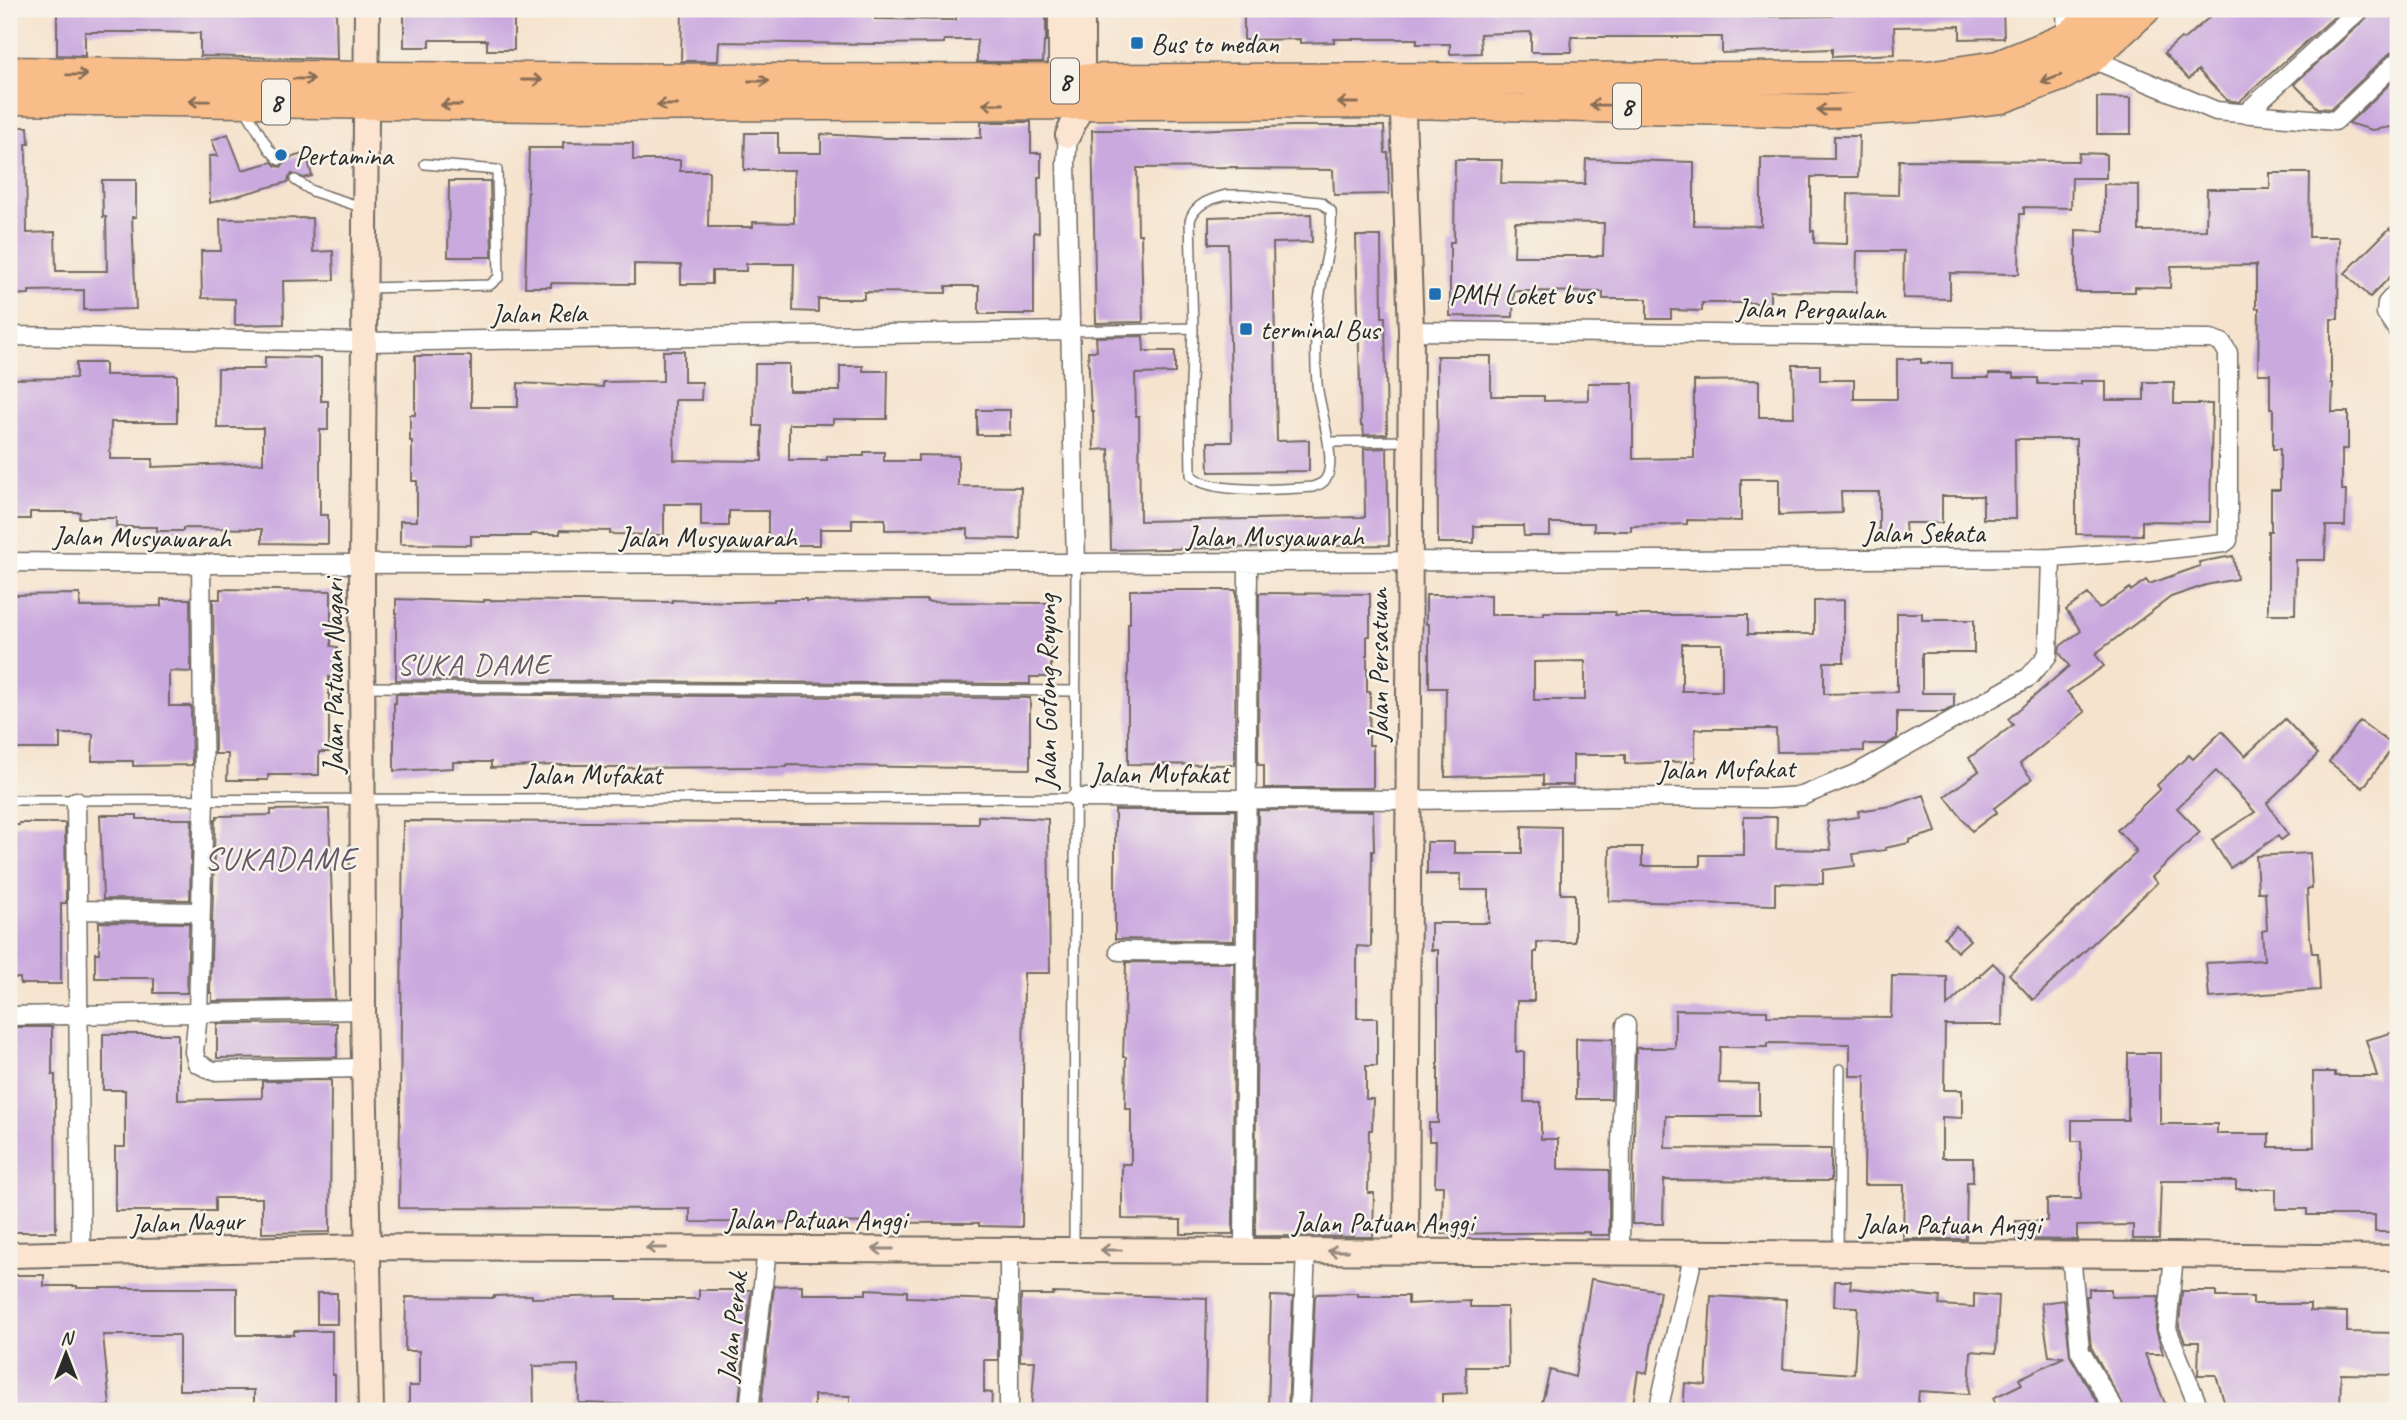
<svg xmlns="http://www.w3.org/2000/svg" width="2407" height="1420" viewBox="0 0 2407 1420" font-family="Caveat,sans-serif">
	<style>
		.building { fill: #caa9df; fill-rule: evenodd }
		.lines { fill: none; stroke-linecap: round; stroke-linejoin: round }
		.lane-casing { stroke: #726b64; stroke-width: 12 }
		.street-casing { stroke: #726b64; stroke-width: 21 }
		.secondary-casing { stroke: #726b64; stroke-width: 28 }
		.highway-casing { stroke: #726b64; stroke-width: 35 }
		.lane { stroke: #fff; stroke-width: 9 }
		.street { stroke: #fff; stroke-width: 18 }
		.secondary { stroke: #fce5d0; stroke-width: 24 }
		.highway { stroke: #f8bd89; stroke-width: 32 }
		.oneway { stroke: #876d55 }
		.oneway2 { stroke: #94887e }
		.poi-dot { fill: #1f6fb2; stroke: #f7f3e8; stroke-width: 2.5 }
		.labels { text-anchor: middle; dominant-baseline: central; stroke-width: 5; stroke-linejoin: round; paint-order: stroke }
		.shield { fill: #f7f3e8; stroke: #686764; stroke-width: 2 }
		.shield-label { font-size: 26px; font-weight: bold; fill: #2b2b2b }
		.poi-label { font-size: 28px; fill: #2b2b2b; stroke: #f7f3e8; text-anchor: start }
		.street-label { font-size: 28px; fill: #2b2b2b; stroke: #f7f3e8 }
		.neighbourhood-label { font-size: 30px; letter-spacing: 2px; fill: #63576a; stroke: #f7f3e8 }
		.quarter-label { font-size: 32px; letter-spacing: 2px; fill: #63576a; stroke: #f7f3e8 }
	</style>
	<rect width="100%" height="100%" fill="#f7f3e8"/>
	<filter id="ink" filterUnits="userSpaceOnUse"><feTurbulence type="fractalNoise" baseFrequency=".0143" numOctaves="2"/><feDisplacementMap in="SourceGraphic" scale="14" xChannelSelector="R" yChannelSelector="G"/><feConvolveMatrix kernelMatrix="1 2 1 2 8 2 1 2 1" color-interpolation-filters="sRGB"/></filter>
	<filter id="wash" filterUnits="userSpaceOnUse"><feTurbulence type="fractalNoise" baseFrequency=".00686" numOctaves="4" result="noise"/><feDisplacementMap in="SourceGraphic" scale="28" xChannelSelector="R" yChannelSelector="G"/><feGaussianBlur stdDeviation="1.57" result="paint"/><feColorMatrix in="noise" values="0 0 0 0 0 0 0 0 0 0 0 0 0 0 0 0 0 1.4 0 .05"/><feComposite in="paint" operator="in"/></filter>
	<g filter="url(#wash)">
		<rect width="100%" height="100%" fill="#f5e3cd"/>
		<g id="blocks">
			<path class="building" d="M57 9H336L337 59 200 56V33L146 32H85V56L57 55Z
				M452 9H514V50H487V40H430V47H404V10Z
				M682 9H752V12L841 13V9H875V19L956 20V9H1046V41H1044L1043 62H977V40H944V43L875 44 719 42 718 61H681Z
				M1244 9H1752V17L1832 16V9H2003L2004 38 1960 39V26L1894 27 1895 54 1832 57V49L1722 53V37H1571L1572 52H1531V32L1480 34 1481 53 1450 54V44H1417V39H1334V42L1300 43V39L1244 40Z
				M2219 9H2343L2239 102 2227 100 2198 70 2189 79 2164 53 2181 38 2183 40Z
				M2371 9H2398V50L2390 53 2331 109 2318 108 2294 84 2368 17Z
				M2398 76V126L2372 130 2349 123Z
				M2097 97 2131 98V134H2097Z
				M981 122H1031V153H1041V177H1038L1039 233 1034 232V314H979V286H946V293L864 292V299H818V312L793 311 794 264H746V271H712V284H681V265L634 264V284L551 283V287H525L529 148H563V142L633 143V160H680V171H709L708 227H753V222L794 223V170H744L745 133H778V153H821V134L887 138H981Z
				M1291 126H1384L1385 153H1388L1389 194 1334 195 1333 170 1237 169V167L1137 168 1138 234H1141L1143 322 1096 323 1092 130H1192Z
				M9 127H28L29 144H26L27 233 55 232 56 271H107L106 217H103L102 180H136V217H132L136 309 84 310V290L29 291V294L9 295Z
				M228 134 242 170 272 162 276 166 281 167 285 163 286 159 306 153 312 176 304 178 292 174 289 177 288 182 210 203 209 156H218L212 140Z
				M1834 136H1859L1858 177H1811V231H1814V243L1847 244 1848 194 1898 195 1899 160 2078 161 2079 153 2106 154V178H2072L2071 208 2024 207V214H2020L2019 274 1950 273V299L1903 298 1904 251H1857L1856 292 1770 291V303H1702V311L1671 310V319H1647V299H1603V292L1514 291 1513 317 1450 316V242H1454L1455 160H1502L1501 183 1585 184 1586 159 1694 162V225L1761 226V158L1834 159ZM1515 222 1604 223 1603 256H1514Z
				M2270 173H2310L2309 237H2339L2338 319H2331V383H2333L2332 412H2348V449H2342V490H2346L2345 526H2326L2325 560H2296L2295 614H2268V531H2271V490H2280V449H2273V408H2270V374H2258L2259 308H2256V265L2171 266 2170 288 2135 287V292H2076V230L2104 231V184L2139 185V231L2206 230 2207 189H2270Z
				M449 181H490L492 257H448Z
				M1311 214 1312 242 1273 243 1277 441 1309 440V471L1209 472 1208 442H1232L1228 244H1209V217Z
				M312 218 313 252 333 251 334 280 283 281 284 324 235 325V299L202 298 201 251H221L220 219Z
				M2390 228 2398 236V269L2370 297 2345 273Z
				M1356 236H1381L1382 317H1385L1387 434 1364 435 1363 426H1361Z
				M1143 336 1144 351H1175V373L1135 374 1136 416H1139L1140 521 1365 517 1364 449 1387 448 1389 545 1111 550 1109 449 1094 450 1093 411H1091L1088 351H1097L1096 337Z
				M663 351H684V382H702L701 400H675L674 460 762 461V426H754L755 364H789V391H840V366H863V371H888L887 419H833V424H789V460H827V456H864V452H884V461H918V455L958 456V486L1021 487 1020 539 968 538V529L885 530V519H852V529H820V545H793V537H768V511H729V526H701V504H664V535L610 534V531L560 530V534H531V536H471V545L400 544V521H417V481H412V441H410V415H415V356H471V407H518V383L603 387V382L663 381Z
				M1437 356H1491V396H1544V401L1588 400V383H1633V459L1694 458V381L1759 380V417H1794L1793 365H1820V380H1854V399H1897V359H1921V363H1952V378H1989V374H2013V378H2038V384H2081V381H2106V400H2144V382H2174V404H2212L2210 522 2142 521V535L2076 534V439H2015L2016 519H1983V496H1942V523H1905L1906 536H1879V492H1841L1842 513 1779 515V479H1741V521L1687 520V524L1631 526V531H1594V523H1550V536H1524L1523 526H1474V543H1438Z
				M265 357 321 358V401H328V430H320V515H328V544L262 543V529L183 528V531H157V527H116V518H79L80 512H30V519H9V379L76 378V363H105V375H177V422H111L110 459H153L152 467 263 463V428H217L218 369H265Z
				M977 410H1010V435H977Z
				M2233 556 2237 579 2206 585 2171 597 2095 654 2104 666 2067 692 2085 712 2020 764 2032 779 1994 808 1997 812 1972 831 1945 796 1979 771 1969 758 2013 725 2008 719 2069 666 2059 652 2060 646 2081 631 2066 610 2088 594 2099 609 2130 588 2131 591 2146 580 2149 584 2200 566 2199 562Z
				M220 589 331 591V646L337 647V677H329V752H319V775H268V780H227L228 754H215L213 599H220Z
				M1130 590H1236L1235 765 1128 764V623H1130Z
				M1259 593 1370 594V636H1367V692H1370L1369 745H1373V788H1264V765H1258Z
				M80 594V607L161 606V599H190L191 672 169 671V706H191L192 765 133 766V761H92L93 734H60V749H9V595Z
				M1426 595H1491V615H1544V612H1615V615H1748V634H1814V601L1844 600V662H1824V694L1897 692V613H1922V620H1974V653H1922V693H1954V706L1944 712H1897V738L1887 744H1864V751L1777 752 1776 729H1695V761L1625 764V755H1573V785H1543V775L1445 777 1446 688H1429V624H1426ZM1682 644H1722V691H1682ZM1585 661V700H1534V662Z
				M396 599 484 602V600L672 602V600L734 602 774 601V599H806V601L927 600V602L1051 603V677H1030V684L396 680Z
				M396 694 1030 698V769L787 765V767L600 768V765H555L491 768V762H453V768L394 771V703H396Z
				M2285 719 2318 754 2267 803 2288 835 2281 840 2278 836 2230 868 2212 840 2255 812 2216 771 2177 808 2200 832 2152 877 2157 883 2033 1000 2009 974 2136 853 2134 851 2136 850 2117 830 2160 789 2157 785 2189 755 2193 759 2222 731 2245 756Z
				M2360 721 2394 746 2363 788 2329 762Z
				M1924 795 1936 832 1909 840V843L1885 848 1886 850 1853 854 1855 866 1823 870V884L1775 883V905L1609 901 1610 847H1642V866H1700V855H1744V817H1777L1776 849 1831 850 1827 821 1859 817 1858 811 1891 806Z
				M329 809 335 999 212 1001V993H210L215 819H217V816L271 815V810Z
				M1115 810H1235L1234 941 1115 939Z
				M1258 810 1373 811 1374 851H1372L1371 947 1357 946V1018H1377V1066H1366V1099H1373L1372 1130H1369L1368 1193H1374L1373 1237 1255 1236Z
				M100 815H137V819H192L190 900 103 899Z
				M978 816 1048 819 1050 973H1024L1022 1227 979 1226V1223L690 1222V1209L399 1208 403 821 978 824Z
				M19 823H65L66 903H61V984H20V978H9V825H19Z
				M1522 826 1561 827V894H1575V942H1537V952H1534V1001H1517L1516 1052H1524V1102H1541V1139H1558V1169L1609 1170V1235H1589V1232L1442 1234 1443 1186H1435L1436 1141H1429V1123H1438V950H1431V923H1489V890H1461V874H1427V842H1454V853H1522Z
				M2310 853 2312 889H2307L2309 928 2312 953H2318L2320 990 2209 998 2206 963 2264 960 2262 931 2267 930 2265 892H2258L2256 856Z
				M99 922 189 923 187 993H154V978H95V953H99Z
				M1956 926 1970 940 1957 952 1944 937Z
				M1126 962 1234 963 1233 1234H1181V1220L1122 1219V1164H1131V1109H1125L1126 1057H1123Z
				M1993 963 2003 973 2002 1025H1945L1944 1090H1962V1118L1942 1117V1158H1973V1182H1967L1966 1239H1903L1904 1185H1864L1865 1076H1850V1044L1767 1043V1047H1720L1719 1083 1759 1084V1116H1666L1665 1148 1831 1149V1181L1664 1180 1663 1224H1632L1636 1048H1675V1010L1767 1011V1016L1891 1017 1892 976 1947 977V1006L1978 977H1981L1980 975Z
				M337 1023V1057L217 1058V1024Z
				M9 1027H52V1075H55L56 1232H9Z
				M2398 1031V1232H2375V1215H2307V1209H2276V1189H2236V1181H2161L2159 1239H2133V1225L2077 1226V1240L2016 1239V1221H2047V1199H2081V1141H2072V1120H2128V1053H2160V1124H2217V1134H2269V1147H2314L2313 1072H2335V1076H2377L2366 1040Z
				M103 1034H178V1100L262 1098V1081L331 1080 330 1232 262 1233V1198H215V1211H115V1147H125V1090H103Z
				M1576 1038 1613 1039 1611 1099H1576Z
				M9 1275H44V1286H77V1288H237V1335H294V1331H332V1375H335V1411H298V1406H254V1390H179V1335H103L110 1406 58 1411H9Z
				M1591 1279 1660 1291 1647 1373 1638 1371 1632 1411H1540L1550 1370 1575 1377Z
				M1835 1281H1851L1850 1288 1940 1297 1939 1305 1974 1307V1294L1999 1296 1996 1353 1971 1351 1969 1394 1919 1391 1917 1411H1891L1892 1409 1845 1406V1411H1683L1685 1383 1706 1385 1711 1296 1786 1300 1783 1369 1854 1374 1858 1307 1834 1306Z
				M802 1285V1294H866V1289L907 1291V1297L998 1300V1360H984V1392L992 1393 991 1411H896V1408L850 1407V1396L814 1395V1411H791V1408L761 1407 774 1286Z
				M2089 1289H2111V1297L2159 1296 2156 1329 2163 1354H2145L2168 1411H2126L2091 1347 2086 1296H2089Z
				M699 1290H751L738 1411H644V1405L579 1403 578 1365 533 1366 534 1411H409V1386H419V1351H405L406 1297 494 1298V1296L532 1295V1298L617 1296V1299H699Z
				M2182 1291H2216V1297H2253V1304H2310V1311L2347 1312V1332L2398 1333V1375L2341 1374 2340 1411H2227L2216 1375H2198L2199 1342H2185L2179 1327Z
				M317 1293H337V1324H317Z
				M1053 1293 1207 1298 1205 1411H1031L1035 1361H1020L1021 1295H1053Z
				M1358 1293V1296H1408V1304L1470 1301V1307H1507L1508 1367H1466L1467 1393 1442 1394V1407L1373 1411H1310L1315 1297 1317 1294Z
				M1271 1296 1293 1297 1288 1411H1268Z
				M2064 1300 2070 1356 2102 1411H1999L1993 1398 2022 1384 2019 1379 2064 1357 2049 1356 2041 1303Z"/>
		</g>
	</g>
	<g filter="url(#ink)">
		<use href="#blocks" fill-opacity="0" stroke="#726b64" stroke-width="2"/>
		<g class="lines">
			<defs>
				<path id="lane" d="M245 109 269 149 279 160
					M295 180 312 191 364 208
					M1226 195H1243L1321 202 1331 211C1333 235 1326 257 1322 281 1316 315 1314 349 1317 383 1318 405 1341 468 1323 482 1320 485 1316 485 1313 487 1287 489 1208 495 1191 475L1190 409 1193 328 1190 221C1194 204 1211 199 1226 195Z
					M366 288 490 285 499 277 497 170 425 164
					M1071 331 1193 328
					M1330 442 1408 441
					M365 687 1076 691
					M9 800 1076 798
					M1074 1248 1076 563
					M1838 1251 1840 1069"/>
				<path id="street" d="M2066 9 2067 39 2090 58 2216 111 2335 121 2398 61
					M2245 114 2360 9
					M1068 135 1066 163 1076 563
					M2398 291 2387 303 2386 313 2398 331
					M9 336 365 342 1071 331
					M9 562 201 564 1076 563 2051 558 2150 551 2224 543 2228 540V353L2222 343 2211 339 1411 331
					M201 564 204 799 198 1013 194 1052 197 1063 213 1071 364 1068
					M1076 798 1408 800 1613 797 1770 798 1802 796 1856 774 2029 677 2048 655 2051 558
					M76 801 81 1255
					M78 910 201 912
					M1119 951 1247 952
					M9 1016 363 1010
					M1009 1250V1411
					M1244 1251 1248 562
					M1620 1252 1621 1141 1626 1025
					M2071 1254 2080 1351 2115 1411
					M2174 1255 2167 1329 2200 1411
					M749 1411 767 1249
					M1299 1411 1306 1251
					M1658 1411 1694 1252"/>
				<path id="secondary" d="M367 9 362 563 363 1010 371 1411
					M1061 9V96
					M1402 87 1411 331 1406 1251
					M1068 135 1082 105V9
					M9 1255 367 1247 2174 1255 2398 1258"/>
				<path id="highway" d="M9 73C648 84 1288 80 1928 77L1998 67 2067 39 2105 9
					M9 98 544 105 1403 102 1831 111 1931 105 2001 97 2060 75 2090 58 2144 9"/>
			</defs>
			<use href="#lane" class="lane-casing"/>
			<use href="#street" class="street-casing"/>
			<use href="#secondary" class="secondary-casing"/>
			<use href="#highway" class="highway-casing"/>
			<use href="#lane" class="lane"/>
			<use href="#street" class="street"/>
			<use href="#secondary" class="secondary"/>
			<use href="#highway" class="highway"/>
		</g>
		<defs><path id="oneway-shaft" d="M-6 0H5M1.5-3L5.5 0L1.5 3" fill="none" stroke-width="1.6" stroke-linecap="round" stroke-linejoin="round" transform="scale(1.75)"/></defs>
		<g class="oneway">
			<use href="#oneway-shaft" transform="translate(77 75) rotate(1)"/>
			<use href="#oneway-shaft" transform="translate(304 79) rotate(1)"/>
			<use href="#oneway-shaft" transform="translate(2051 79) rotate(159)"/>
			<use href="#oneway-shaft" transform="translate(532 80)"/>
			<use href="#oneway-shaft" transform="translate(759 81)"/>
			<use href="#oneway-shaft" transform="translate(199 101) rotate(-179)"/>
			<use href="#oneway-shaft" transform="translate(1348 103) rotate(180)"/>
			<use href="#oneway-shaft" transform="translate(993 104) rotate(-180)"/>
			<use href="#oneway-shaft" transform="translate(451 105) rotate(-180)"/>
			<use href="#oneway-shaft" transform="translate(667 105) rotate(180)"/>
			<use href="#oneway-shaft" transform="translate(1600 105) rotate(-179)"/>
			<use href="#oneway-shaft" transform="translate(1827 110) rotate(180)"/>
		</g>
		<g class="oneway2">
			<use href="#oneway-shaft" transform="translate(656 1248) rotate(-180)"/>
			<use href="#oneway-shaft" transform="translate(883 1249) rotate(-180)"/>
			<use href="#oneway-shaft" transform="translate(1111 1250) rotate(-180)"/>
			<use href="#oneway-shaft" transform="translate(1338 1251) rotate(-180)"/>
		</g>
	</g>
	<g class="poi-dot">
		<rect x="1130" y="36" width="14" height="14" rx="3.5"/>
		<circle cx="281" cy="155" r="7"/>
		<rect x="1428" y="287" width="14" height="14" rx="3.5"/>
		<rect x="1239" y="322" width="14" height="14" rx="3.5"/>
	</g>
	<g class="labels">
		<g class="shield">
			<rect x="1051" y="58.5" width="28" height="45" rx="5"/>
			<rect x="262" y="79.5" width="28" height="45" rx="5"/>
			<rect x="1613" y="83.5" width="28" height="45" rx="5"/>
		</g>
		<g class="shield-label">
			<text x="1065" y="81">8</text>
			<text x="276" y="102">8</text>
			<text x="1627" y="106">8</text>
		</g>
		<g class="poi-label">
			<text x="1151" y="43">Bus to medan</text>
			<text x="295" y="155">Pertamina</text>
			<text x="1449" y="294">PMH Loket bus</text>
			<text x="1260" y="329">terminal Bus</text>
		</g>
		<g class="street-label">
			<text transform="translate(1811 309) rotate(1)">Jalan Pergaulan</text>
			<text transform="translate(539 313) rotate(-1)">Jalan Rela</text>
			<text x="1924" y="532">Jalan Sekata</text>
			<text x="1275" y="536">Jalan Musyawarah</text>
			<text transform="translate(142 537) rotate(1)">Jalan Musyawarah</text>
			<text x="708" y="537">Jalan Musyawarah</text>
			<text transform="translate(1378 665) rotate(-90)">Jalan Persatuan</text>
			<text transform="translate(333 676) rotate(-90)">Jalan Patuan Nagari</text>
			<text transform="translate(1046 692) rotate(-90)">Jalan Gotong Royong</text>
			<text transform="translate(1726 769) rotate(-1)">Jalan Mufakat</text>
			<text x="1160" y="773">Jalan Mufakat</text>
			<text x="593" y="774">Jalan Mufakat</text>
			<text x="816" y="1219">Jalan Patuan Anggi</text>
			<text transform="translate(187 1222) rotate(-2)">Jalan Nagur</text>
			<text x="1383" y="1222">Jalan Patuan Anggi</text>
			<text x="1950" y="1224">Jalan Patuan Anggi</text>
			<text transform="translate(732 1327) rotate(-84)">Jalan Perak</text>
		</g>
		<g class="neighbourhood-label">
			<text x="474" y="664">SUKA DAME</text>
		</g>
		<g class="quarter-label">
			<text x="281" y="858">SUKADAME</text>
		</g>
	</g>
	<rect width="2407" height="1420" fill="none" stroke="#f7f3e8" stroke-width="35"/>
	<g transform="translate(66 1354)" stroke="#f7f3e8" stroke-width="5" paint-order="stroke">
	<path d="M0-5L12 26L0 18L-12 26Z" fill="#2b2b2b"/>
	<text y="-10" font-size="19" font-weight="bold" text-anchor="middle" fill="#2b2b2b">N</text>
	</g>
</svg>
